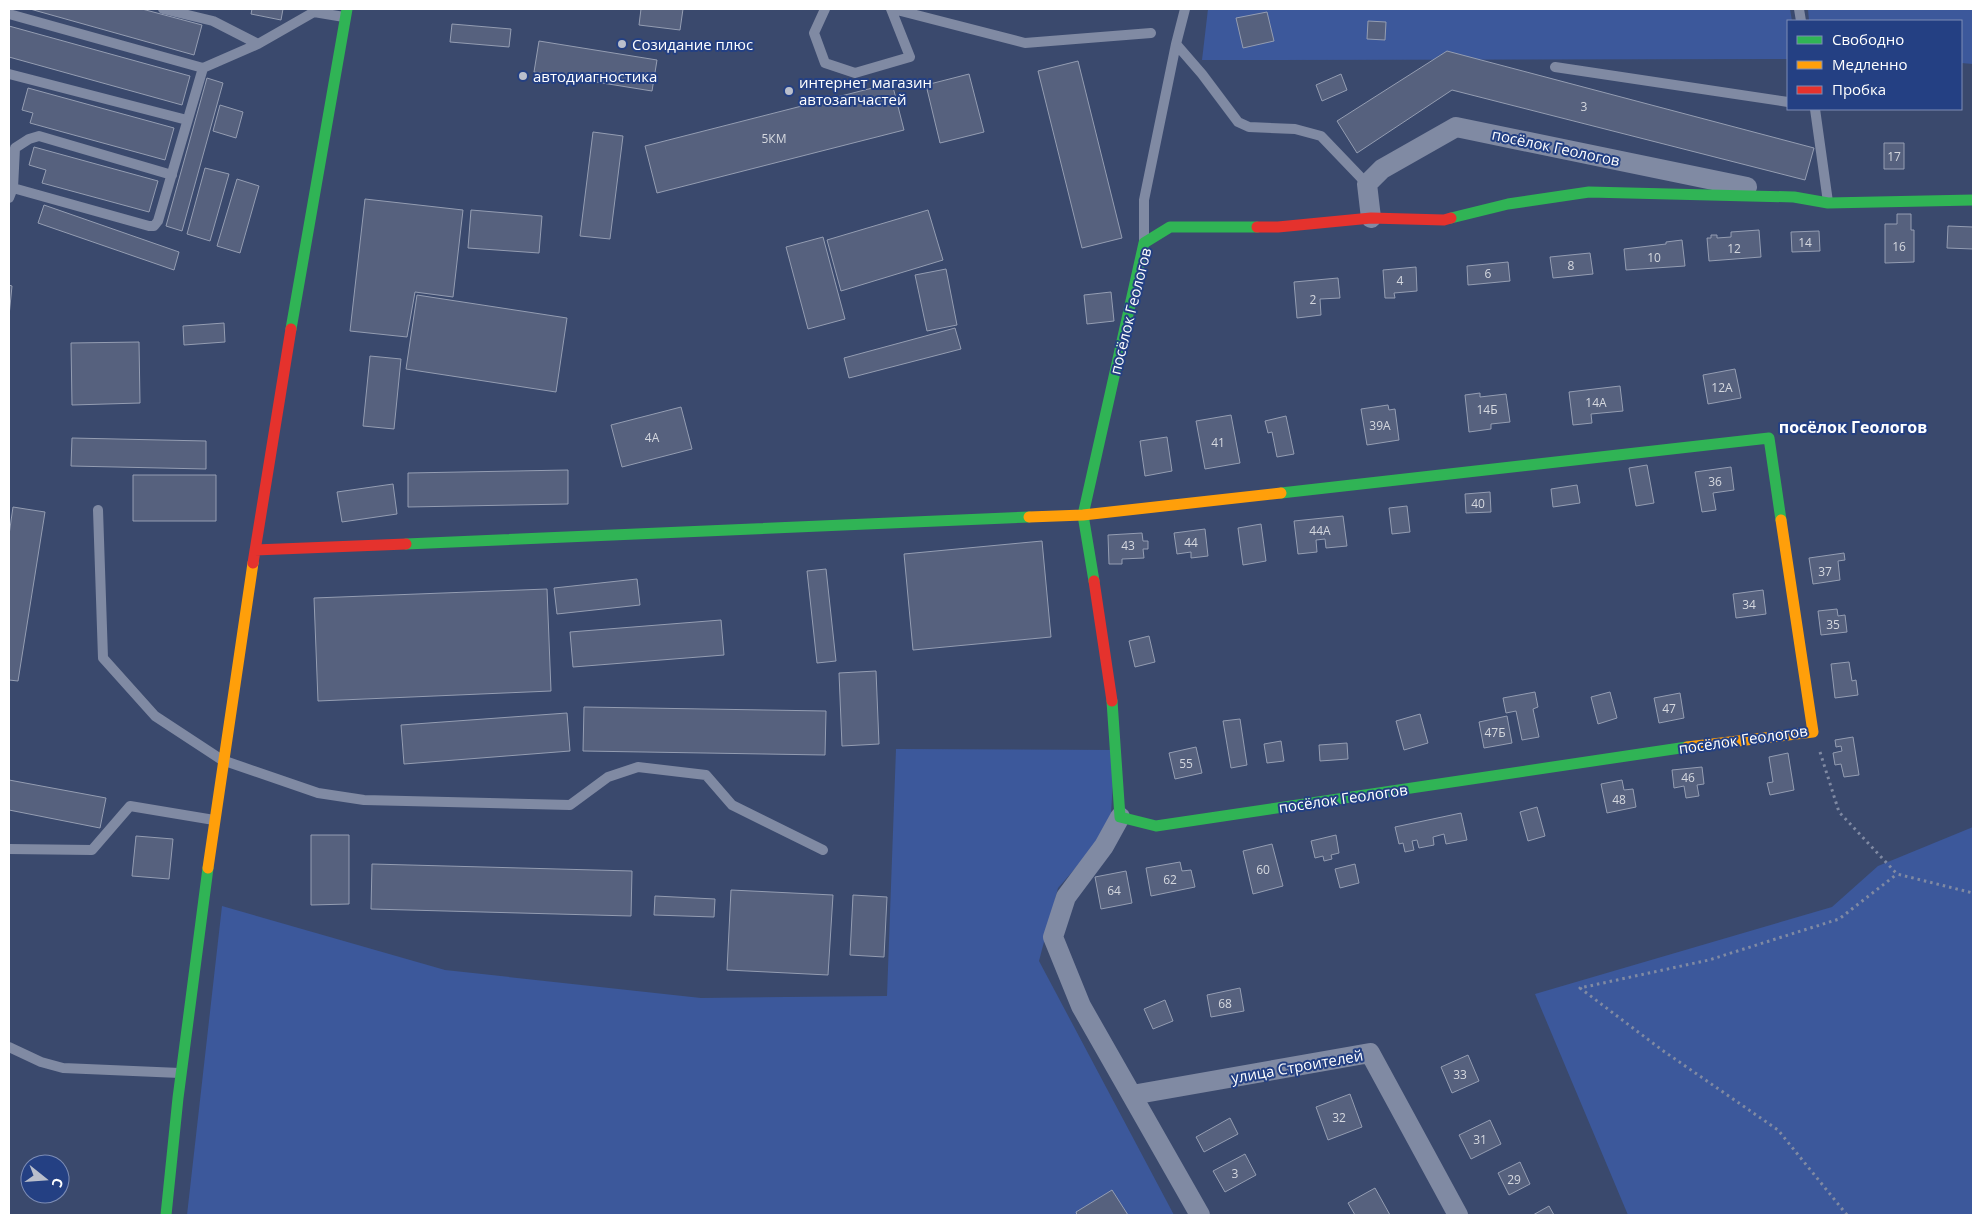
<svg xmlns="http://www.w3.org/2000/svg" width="1982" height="1224" viewBox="0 0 1982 1224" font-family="'Open Sans',sans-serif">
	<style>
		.green { fill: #3c589b }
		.building { fill: #56617e; stroke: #949db2 }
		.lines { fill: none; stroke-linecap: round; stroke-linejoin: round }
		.path { stroke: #808aa3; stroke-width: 3; stroke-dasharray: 2.5 4; stroke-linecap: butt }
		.lane { stroke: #808aa3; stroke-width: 10 }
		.street { stroke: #808aa3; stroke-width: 20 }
		.fast { stroke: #30b455; stroke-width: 11 }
		.slow { stroke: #ff9f0a; stroke-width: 11 }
		.jam { stroke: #e5322d; stroke-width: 11 }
		.poi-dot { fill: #babfcc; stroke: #244083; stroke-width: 2 }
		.labels { text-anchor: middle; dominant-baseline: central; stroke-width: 4; stroke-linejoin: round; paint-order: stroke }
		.number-label { font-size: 12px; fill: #d5d8df }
		.poi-label { font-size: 15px; fill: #fff; stroke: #244083; text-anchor: start }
		.street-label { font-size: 15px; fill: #fff; stroke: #244083 }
		.neighbourhood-label { font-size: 16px; font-weight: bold; fill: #fff; stroke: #244083 }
	</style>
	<rect width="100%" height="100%" fill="#3a496d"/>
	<path class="green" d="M1208 9H1790L1792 21H1788V59L1202 60Z
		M1808 9H1973V64L1961 63V21H1809Z
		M896 749 1115 750 1110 829 1058 888 1039 961 1174 1215H187L222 906 445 970 701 998 887 996Z
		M1973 827V1215H1628L1535 994 1832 907 1878 866Z"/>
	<path class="building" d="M30 9H142L202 25 194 55Z
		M252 9H283L281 20 251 14Z
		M641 9H683L680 30 639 25Z
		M1267 12 1274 41 1243 48 1236 18Z
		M1368 21 1386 22 1385 40 1367 39Z
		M452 24 511 29 509 47 450 42Z
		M9 26 190 76 182 105 9 57Z
		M539 41 657 60 652 91 534 72Z
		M1447 51 1814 148 1805 180 1452 90 1357 153 1337 121Z
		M1078 61 1122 238 1082 248 1038 71Z
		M969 74 984 132 940 143 926 85Z
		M1341 74 1347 90 1322 101 1316 85Z
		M207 78 223 83 182 231 166 226Z
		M892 83 904 130 657 193 645 146Z
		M28 88 174 128 165 160 30 123 33 113 22 110Z
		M220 105 243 112 236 138 213 131Z
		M593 132 623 136 610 239 580 236Z
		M1884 143H1904V169H1884Z
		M34 147 158 181 149 212 42 183 46 170 29 165Z
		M205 168 229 174 210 241 187 234Z
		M237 179 259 186 240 253 217 246Z
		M365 199 463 210 453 297 415 292 407 337 350 331Z
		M44 205 179 252 174 270 38 223Z
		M471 210 542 216 539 253 468 248Z
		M928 210 943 260 841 291 827 240Z
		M1897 214H1911V230H1914V262L1885 263V224H1897Z
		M1948 226 1973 227V249L1947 248Z
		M1759 230 1761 257 1709 261 1707 238H1711V235H1717V238L1731 237V232Z
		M1819 231 1820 251 1792 252 1791 232Z
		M823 237 845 319 808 329 786 247Z
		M1682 240 1685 266 1626 270 1624 249 1666 244V242Z
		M1590 253 1593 274 1553 278 1550 257Z
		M1508 262 1510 281 1468 285 1467 266Z
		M1416 267 1417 291 1394 293 1395 298H1385L1383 270Z
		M946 269 957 325 927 331 915 275Z
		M1338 278 1340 298 1320 299 1321 315 1297 318 1294 282Z
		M9 285 12 286 9 316Z
		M1111 292 1114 321 1087 324 1084 295Z
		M417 295 567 318 556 392 406 369Z
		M224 323 225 342 184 345 183 326Z
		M955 328 961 349 849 378 844 358Z
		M139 342 140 403 72 405 71 343Z
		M370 356 401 359 394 429 363 426Z
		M1735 369 1741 398 1708 404 1703 375Z
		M1620 386 1623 411 1591 414 1592 423 1573 425 1569 392Z
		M1480 393V397L1506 394 1510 422 1491 424V429L1469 432 1465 395Z
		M1388 405 1389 410 1395 409 1399 440 1367 445 1361 409Z
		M681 407 692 449 622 467 611 425Z
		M1231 415 1240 463 1205 469 1196 421Z
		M1286 416 1294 454 1277 457 1272 432 1268 433 1265 421Z
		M1167 437 1172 471 1145 476 1140 441Z
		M72 438 206 441V469L71 466Z
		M1647 465 1654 503 1636 506 1629 468Z
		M1731 467 1734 490 1713 493 1716 510 1702 512 1695 472Z
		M568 470V504L408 507V473Z
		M133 475H216V521H133Z
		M393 484 397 514 342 522 337 492Z
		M1577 485 1580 503 1553 507 1551 489Z
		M1490 492 1491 512 1466 513 1465 494Z
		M1407 506 1410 532 1392 534 1389 508Z
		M13 507 45 512 18 681 9 680V535Z
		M1343 516 1347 546 1326 548 1325 539 1316 540 1317 552 1298 554 1294 521Z
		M1261 524 1266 561 1243 565 1238 528Z
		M1205 529 1208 556 1191 558V552L1177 554 1174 533Z
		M1142 533 1143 541H1148V549H1143L1144 558 1122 559V564H1109L1108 535Z
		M1042 541 1051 637 913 650 904 554Z
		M1844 553 1845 560 1838 561 1840 580 1813 584 1809 558Z
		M826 569 836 661 817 663 807 571Z
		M637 579 640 605 557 614 554 588Z
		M547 589 551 691 318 701 314 598Z
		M1763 590 1766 614 1736 618 1733 594Z
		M1837 609 1838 616 1845 615 1847 632 1821 635 1818 611Z
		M721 620 724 655 573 667 570 632Z
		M1149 636 1155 662 1135 667 1129 641Z
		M1849 662 1852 681 1856 680 1858 695 1835 698 1831 664Z
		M876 671 879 744 842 746 839 673Z
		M1535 692 1538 707 1533 709 1539 737 1522 740 1516 711 1506 713 1503 698Z
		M1610 692 1617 718 1598 724 1591 697Z
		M1680 693 1684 718 1659 723 1654 698Z
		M584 707 826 711 825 755 583 751Z
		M567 713 570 751 404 764 401 725Z
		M1420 714 1428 743 1404 750 1396 721Z
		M1507 716 1512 743 1484 748 1479 722Z
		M1240 719 1247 765 1231 768 1223 721Z
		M1853 737 1859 775 1844 777 1841 764 1835 765 1833 753 1842 751 1841 746 1836 747 1835 740Z
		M1281 741 1284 761 1267 763 1264 744Z
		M1347 743 1348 759 1320 761 1319 745Z
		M1196 747 1202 773 1175 779 1169 753Z
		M1788 753 1794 790 1770 795 1767 783 1773 782 1769 757Z
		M1702 767 1704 784 1697 785 1699 796 1686 798 1684 786 1674 788 1672 770Z
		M9 780 106 798 100 828 9 810Z
		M1622 780 1624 790 1633 789 1636 807 1607 813 1601 784Z
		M1537 807 1545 836 1528 841 1520 812Z
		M1461 813 1467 840 1446 844 1444 834 1433 837 1434 845 1419 848 1417 840 1412 841 1414 850 1405 852 1403 843 1399 844 1395 827Z
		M311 835H349V904L311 905Z
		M1336 835 1339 853 1331 855 1332 859 1324 861 1323 856 1315 858 1311 841Z
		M136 836 173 839 169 879 132 876Z
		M1272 844 1283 886 1253 894 1243 851Z
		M1180 862 1182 871 1191 870 1195 887 1151 896 1146 868Z
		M372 864 632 871 631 916 371 909Z
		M1355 864 1359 883 1340 888 1335 869Z
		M1126 871 1132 903 1101 909 1095 877Z
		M731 890 833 895 828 975 727 970Z
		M853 895 887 897 884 957 850 955Z
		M655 896 715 899 714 917 654 915Z
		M1240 988 1244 1011 1211 1017 1207 995Z
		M1165 1000 1173 1021 1153 1029 1144 1009Z
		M1468 1055 1479 1081 1452 1093 1441 1067Z
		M1350 1094 1362 1127 1328 1140 1316 1107Z
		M1230 1118 1238 1134 1204 1152 1196 1137Z
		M1490 1120 1501 1144 1471 1159 1459 1135Z
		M1245 1154 1256 1175 1225 1192 1213 1171Z
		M1520 1162 1530 1184 1509 1195 1498 1173Z
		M1375 1188 1390 1215H1355L1348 1203Z
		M1112 1190 1128 1215H1077L1076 1212Z
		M1549 1206 1554 1215H1533Z"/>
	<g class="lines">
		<path class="path" d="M1820 752 1839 812 1897 874 1973 893
			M1847 1215 1778 1130 1662 1050 1580 988 1709 960 1839 919 1897 874"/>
		<path class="lane" d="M163 9 213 21 258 44
			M825 9 814 33 825 63 855 73 910 57 891 9
			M893 9 1025 43 1151 33
			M1185 9 1176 44 1202 74 1238 122 1249 127 1295 129 1321 136 1367 184
			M1799 9 1801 21
			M9 14 203 68 258 44 314 12 344 17
			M1555 67 1788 102
			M9 74 187 120
			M1815 109 1828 202
			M13 188 15 148 29 139 39 136 172 175
			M9 198 13 188 149 226H154L158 221 203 68
			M1144 240V200L1176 44
			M98 510 103 658 155 716 222 760 318 793 364 800 570 805 608 777 638 767 706 775 732 805 823 850
			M9 849 92 850 130 806 214 820
			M9 1047 41 1062 63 1068 180 1073"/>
		<path class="street" d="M1371 218 1367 184 1382 169 1456 127 1747 187
			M1120 817 1104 846 1066 897 1053 937 1081 1006 1200 1215
			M1132 1095 1370 1053 1458 1215"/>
		<path class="fast" d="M1451 218 1508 204 1589 192 1794 197 1828 203 1973 200
			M291 329 347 9
			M1281 493 1769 438 1781 520
			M406 544 1029 517
			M1094 581 1083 515 1144 243 1170 227H1257
			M1112 701 1120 817 1156 826 1687 747
			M166 1215 178 1098 208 868"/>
		<path class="slow" d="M1029 517 1083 515 1281 493
			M1687 747 1813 732 1781 520
			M208 868 253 563"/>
		<path class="jam" d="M1257 227H1278L1371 218 1444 220 1451 218
			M255 550 406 544
			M253 563 291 329
			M1094 581 1112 701"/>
	</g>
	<g class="poi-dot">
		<circle cx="622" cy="44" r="5"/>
		<circle cx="523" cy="76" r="5"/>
		<circle cx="789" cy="91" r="5"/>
	</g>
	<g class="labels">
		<g class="number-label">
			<text x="1584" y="106">3</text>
			<text x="774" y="138">5КМ</text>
			<text x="1894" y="156">17</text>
			<text x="1805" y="242">14</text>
			<text x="1899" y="246">16</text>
			<text x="1734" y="248">12</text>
			<text x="1654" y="257">10</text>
			<text x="1571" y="265">8</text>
			<text x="1488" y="273">6</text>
			<text x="1400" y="280">4</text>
			<text x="1313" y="299">2</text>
			<text x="1722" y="387">12А</text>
			<text x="1596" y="402">14А</text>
			<text x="1487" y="409">14Б</text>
			<text x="1380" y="425">39А</text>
			<text x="652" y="437">4А</text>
			<text x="1218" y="442">41</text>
			<text x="1715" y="481">36</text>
			<text x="1478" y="503">40</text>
			<text x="1320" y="530">44А</text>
			<text x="1191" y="542">44</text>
			<text x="1128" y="545">43</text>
			<text x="1825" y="571">37</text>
			<text x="1749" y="604">34</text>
			<text x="1833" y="624">35</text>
			<text x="1669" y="708">47</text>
			<text x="1495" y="732">47Б</text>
			<text x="1186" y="763">55</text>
			<text x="1688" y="777">46</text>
			<text x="1619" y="799">48</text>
			<text x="1263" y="869">60</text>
			<text x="1170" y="879">62</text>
			<text x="1114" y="890">64</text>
			<text x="1225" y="1003">68</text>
			<text x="1460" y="1074">33</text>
			<text x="1339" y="1117">32</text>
			<text x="1480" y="1139">31</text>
			<text x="1235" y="1173">3</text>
			<text x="1514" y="1179">29</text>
		</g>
		<g class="poi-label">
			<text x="632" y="44">Созидание плюс</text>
			<text x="533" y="76">автодиагностика</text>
			<text x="799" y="82">интернет магазин<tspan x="799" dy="17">автозапчастей</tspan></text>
		</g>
		<g class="street-label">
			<text transform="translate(1556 147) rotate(12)">посёлок Геологов</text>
			<text transform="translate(1130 311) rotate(-76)">посёлок Геологов</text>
			<text transform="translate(1743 739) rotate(-8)">посёлок Геологов</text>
			<text transform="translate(1343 798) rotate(-8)">посёлок Геологов</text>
			<text transform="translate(1297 1066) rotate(-10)">улица Строителей</text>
		</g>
		<g class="neighbourhood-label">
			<text x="1853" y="427">посёлок Геологов</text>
		</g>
	</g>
	<rect width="1982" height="1224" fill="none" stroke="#ffffff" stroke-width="20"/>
	<rect x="1787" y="20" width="175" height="90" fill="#244083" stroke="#7c8cb5"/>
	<rect x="1797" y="36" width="25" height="8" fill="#30b455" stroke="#7c8cb5"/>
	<text x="1832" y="45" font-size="15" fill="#ffffff">Свободно</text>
	<rect x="1797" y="61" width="25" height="8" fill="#ff9f0a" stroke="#7c8cb5"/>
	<text x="1832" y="70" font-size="15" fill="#ffffff">Медленно</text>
	<rect x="1797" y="86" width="25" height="8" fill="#e5322d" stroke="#7c8cb5"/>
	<text x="1832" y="95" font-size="15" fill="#ffffff">Пробка</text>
	<g transform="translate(45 1179) rotate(107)"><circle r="24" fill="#244083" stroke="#7c8cb5"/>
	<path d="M0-4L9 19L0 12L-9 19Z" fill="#babfcc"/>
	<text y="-8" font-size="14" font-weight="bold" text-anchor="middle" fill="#ffffff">С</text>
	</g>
</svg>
